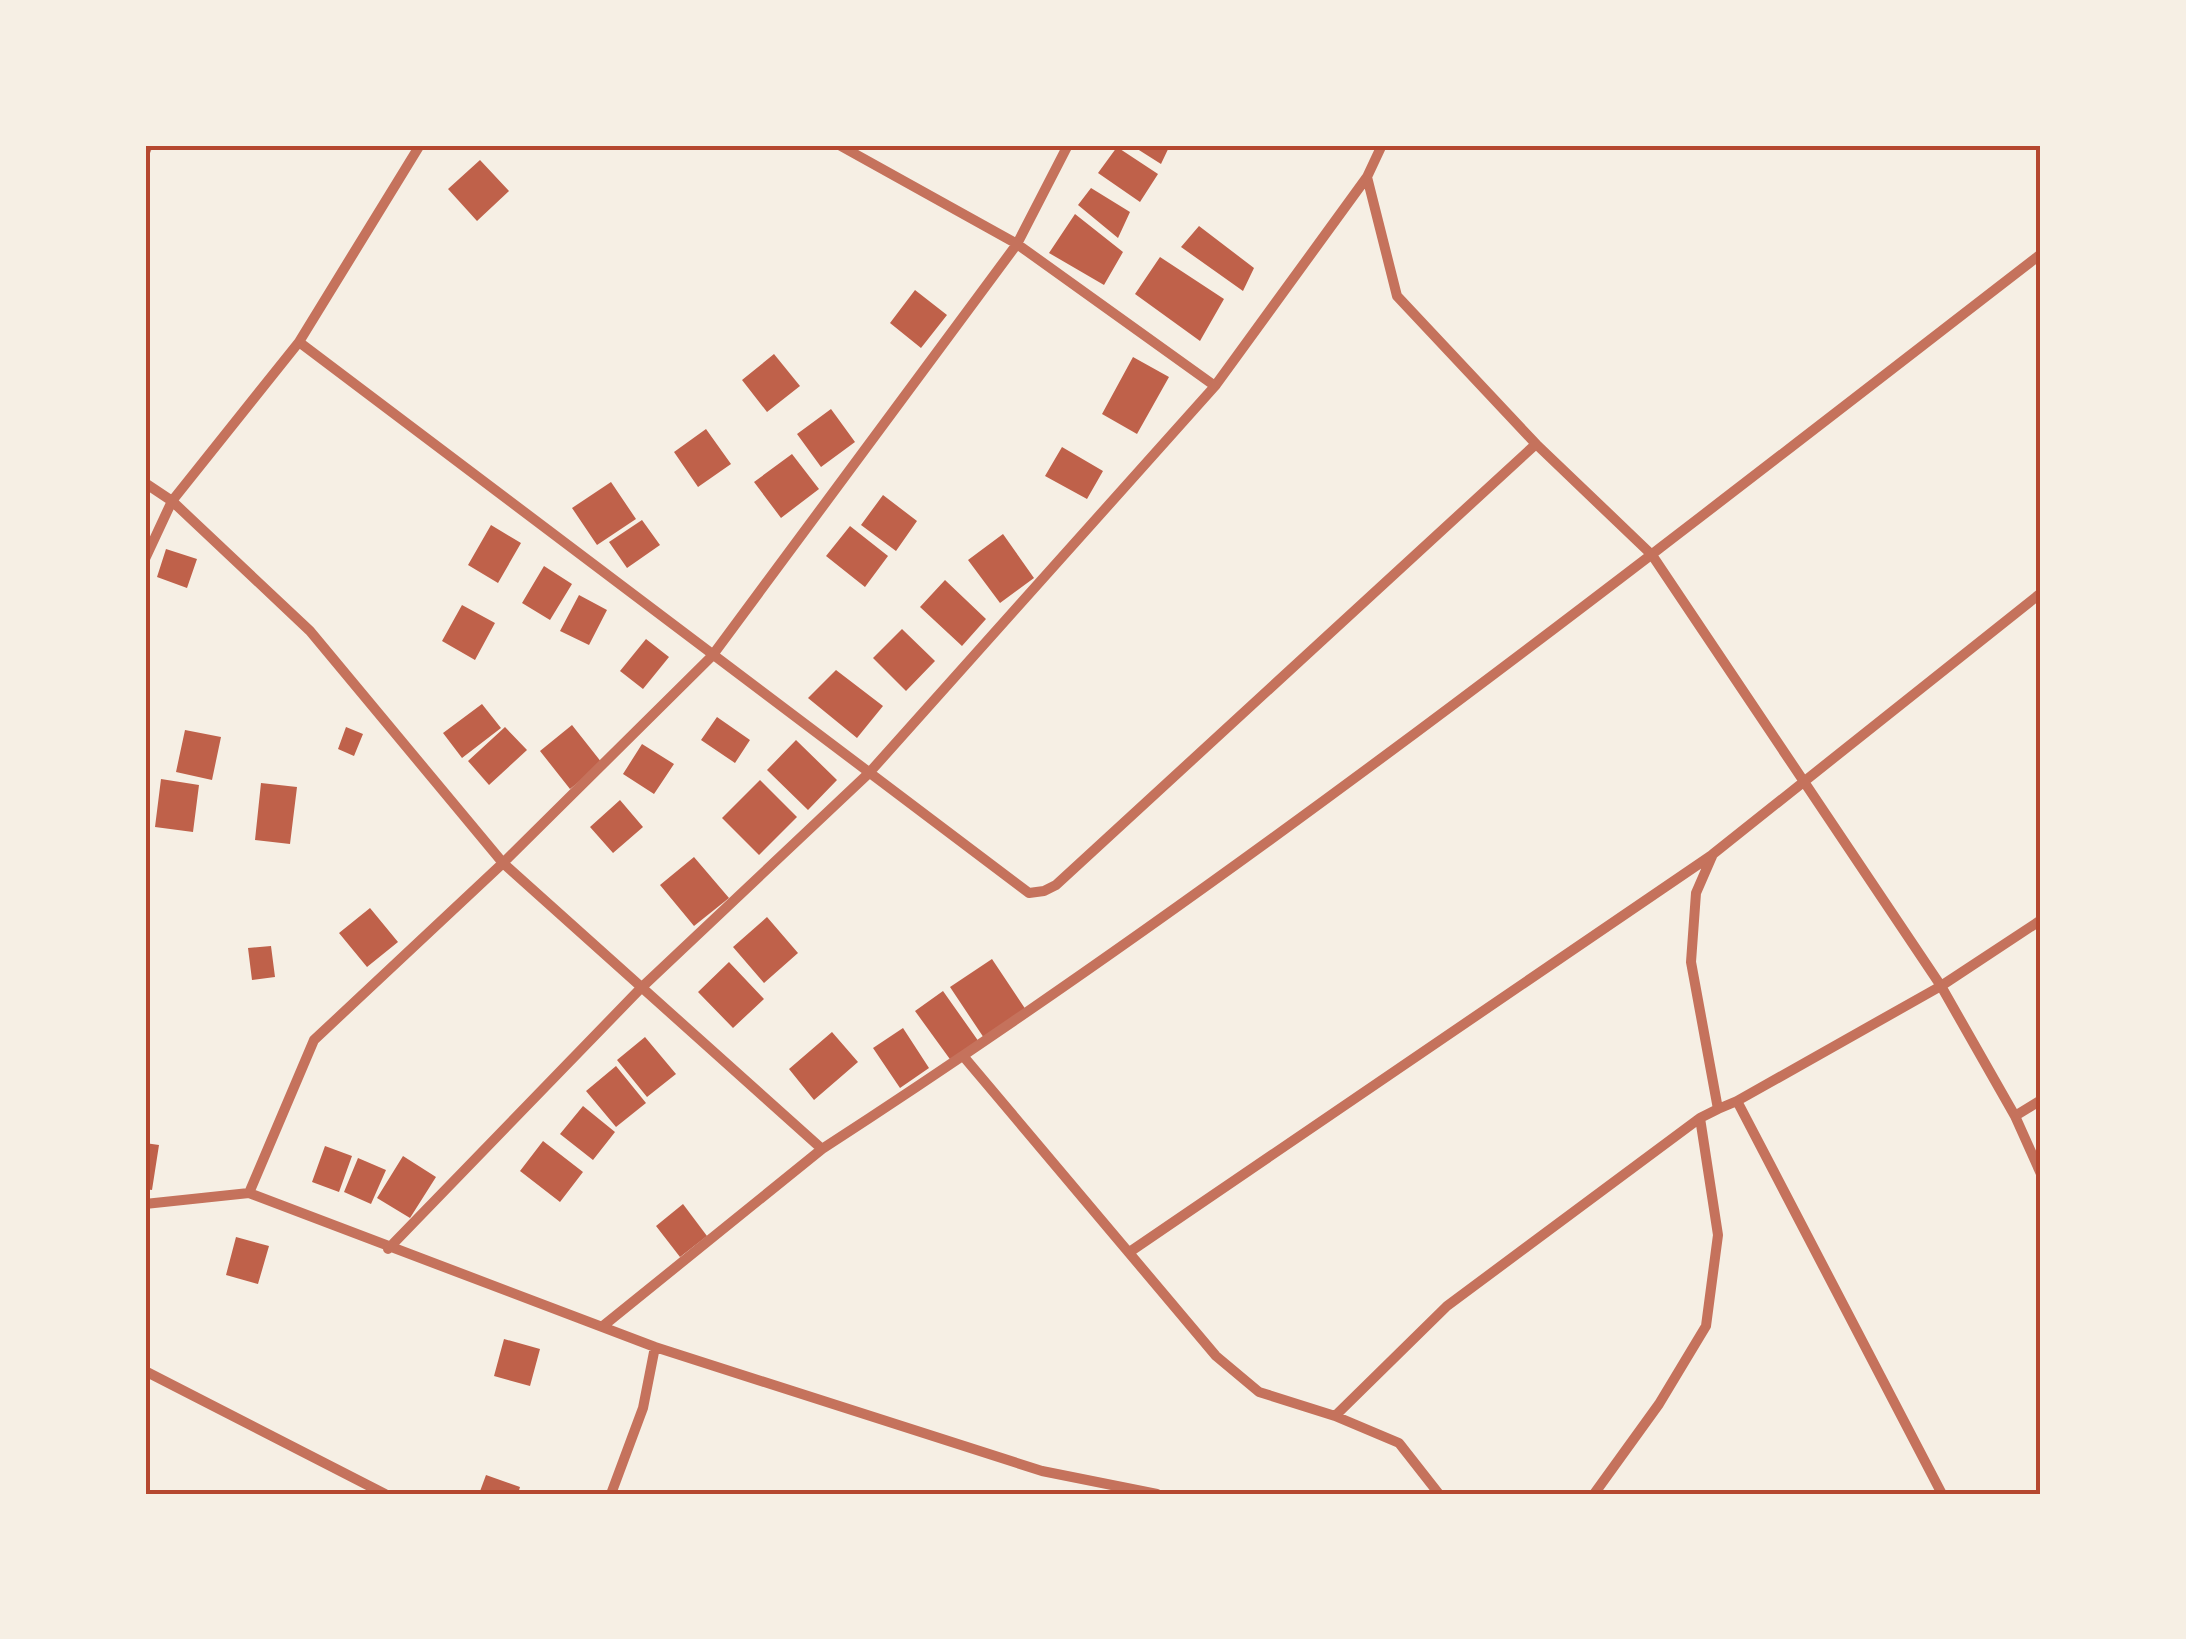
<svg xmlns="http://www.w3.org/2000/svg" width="2186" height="1639" viewBox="0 0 2186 1639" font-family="'Roboto Serif',serif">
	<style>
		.building { fill: #bf614a }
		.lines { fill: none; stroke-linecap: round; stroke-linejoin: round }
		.minor { stroke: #c5725c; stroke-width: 10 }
		.neatline { fill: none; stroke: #b5482f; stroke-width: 4 }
	</style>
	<rect width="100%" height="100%" fill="#f6efe4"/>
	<path class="building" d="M1131 145H1170L1161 164Z
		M1117 147 1158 174 1140 202 1098 173Z
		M480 160 509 191 477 221 448 189Z
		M1091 188 1130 212 1118 238 1078 205Z
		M1075 214 1123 252 1104 285 1049 253Z
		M1199 226 1254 268 1243 291 1181 247Z
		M1160 257 1224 299 1200 341 1135 294Z
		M915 290 947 315 921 348 890 323Z
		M774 354 800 386 767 412 742 380Z
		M1133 357 1169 377 1137 434 1102 414Z
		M831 409 855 442 821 467 797 434Z
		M706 429 731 464 698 487 674 452Z
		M1062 447 1103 471 1087 499 1045 476Z
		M792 454 819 489 781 518 754 482Z
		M611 482 636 519 597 545 572 508Z
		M883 495 917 521 896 551 861 525Z
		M642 520 660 545 627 568 609 542Z
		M491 525 521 543 498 583 468 565Z
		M850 526 888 556 865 587 826 556Z
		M1003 534 1034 578 1000 603 968 560Z
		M166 549 197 559 187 588 157 577Z
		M544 566 572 584 550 620 522 603Z
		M945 580 986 619 962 646 920 607Z
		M579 595 607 610 589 645 560 631Z
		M462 605 495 623 475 660 442 641Z
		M902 629 935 661 906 691 873 658Z
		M646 639 669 657 643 689 620 671Z
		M836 670 883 706 857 738 808 698Z
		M482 704 501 728 462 758 443 733Z
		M717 717 750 740 735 763 701 740Z
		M572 725 602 763 570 789 540 751Z
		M346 727 363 734 354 756 338 749Z
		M505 727 527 750 489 785 468 761Z
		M185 730 221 737 212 780 176 772Z
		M796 740 837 780 808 810 767 770Z
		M642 744 674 764 654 794 623 774Z
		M161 779 199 785 193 832 155 827Z
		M760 780 797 817 759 855 722 818Z
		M261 783 297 787 290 844 255 840Z
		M620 800 643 827 613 853 590 827Z
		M694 857 729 898 694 926 660 885Z
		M370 908 398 942 367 967 339 933Z
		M767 917 798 953 764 983 733 947Z
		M271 946 275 977 252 980 248 948Z
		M992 959 1026 1010 984 1038 950 987Z
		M729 962 764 999 733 1028 698 992Z
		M943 991 979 1042 952 1062 915 1011Z
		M903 1028 929 1068 900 1088 873 1048Z
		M832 1032 858 1062 814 1100 789 1069Z
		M645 1037 676 1074 647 1097 617 1060Z
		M616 1066 646 1103 616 1127 586 1091Z
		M583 1106 615 1132 593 1160 560 1134Z
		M543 1141 583 1172 560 1202 520 1171Z
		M145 1143 159 1145 152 1190 145 1189Z
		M325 1146 352 1156 339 1192 312 1182Z
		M403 1156 436 1177 410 1218 377 1198Z
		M358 1158 386 1170 371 1204 344 1192Z
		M683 1204 707 1236 680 1257 656 1226Z
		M236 1237 269 1246 258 1284 226 1275Z
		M504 1339 540 1349 530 1386 494 1376Z
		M486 1475 520 1487 518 1494H479Z"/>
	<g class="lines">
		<path class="minor" d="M839 145 1017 244 1215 386
			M145 152 148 145
			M1367 177 1397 296 1536 444 1652 555 1941 986 2015 1116 2041 1174
			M299 342 1029 893 1044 891 1056 885 1536 444
			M145 483 172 501 310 631 503 863 822 1149 603 1326
			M145 559 172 501 299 342 420 145
			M964 1057 1216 1356 1259 1392 1335 1416 1399 1443 1439 1494
			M1737 1101 1941 986 2041 920
			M1718 1109 1737 1101 1942 1494
			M2015 1116 2041 1100
			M822 1149C1245 875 1642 562 2041 254
			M249 1193 655 1347 1042 1471 1157 1494
			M145 1204 249 1193 314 1040 503 863 712 656 1017 244 1068 145
			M388 1249 640 989 869 773 1215 386 1367 177 1382 145
			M1131 1251 1712 855
			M145 1371 385 1494
			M1335 1416 1447 1306 1700 1118
			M611 1494 643 1408 655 1347
			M1594 1494 1659 1404 1706 1326 1718 1235 1700 1118 1718 1109 1691 962 1696 893 1713 854 2041 593"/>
	</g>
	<rect width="2186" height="1639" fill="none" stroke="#f6efe4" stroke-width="295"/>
	<rect x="148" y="148" width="1890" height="1344" class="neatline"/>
</svg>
